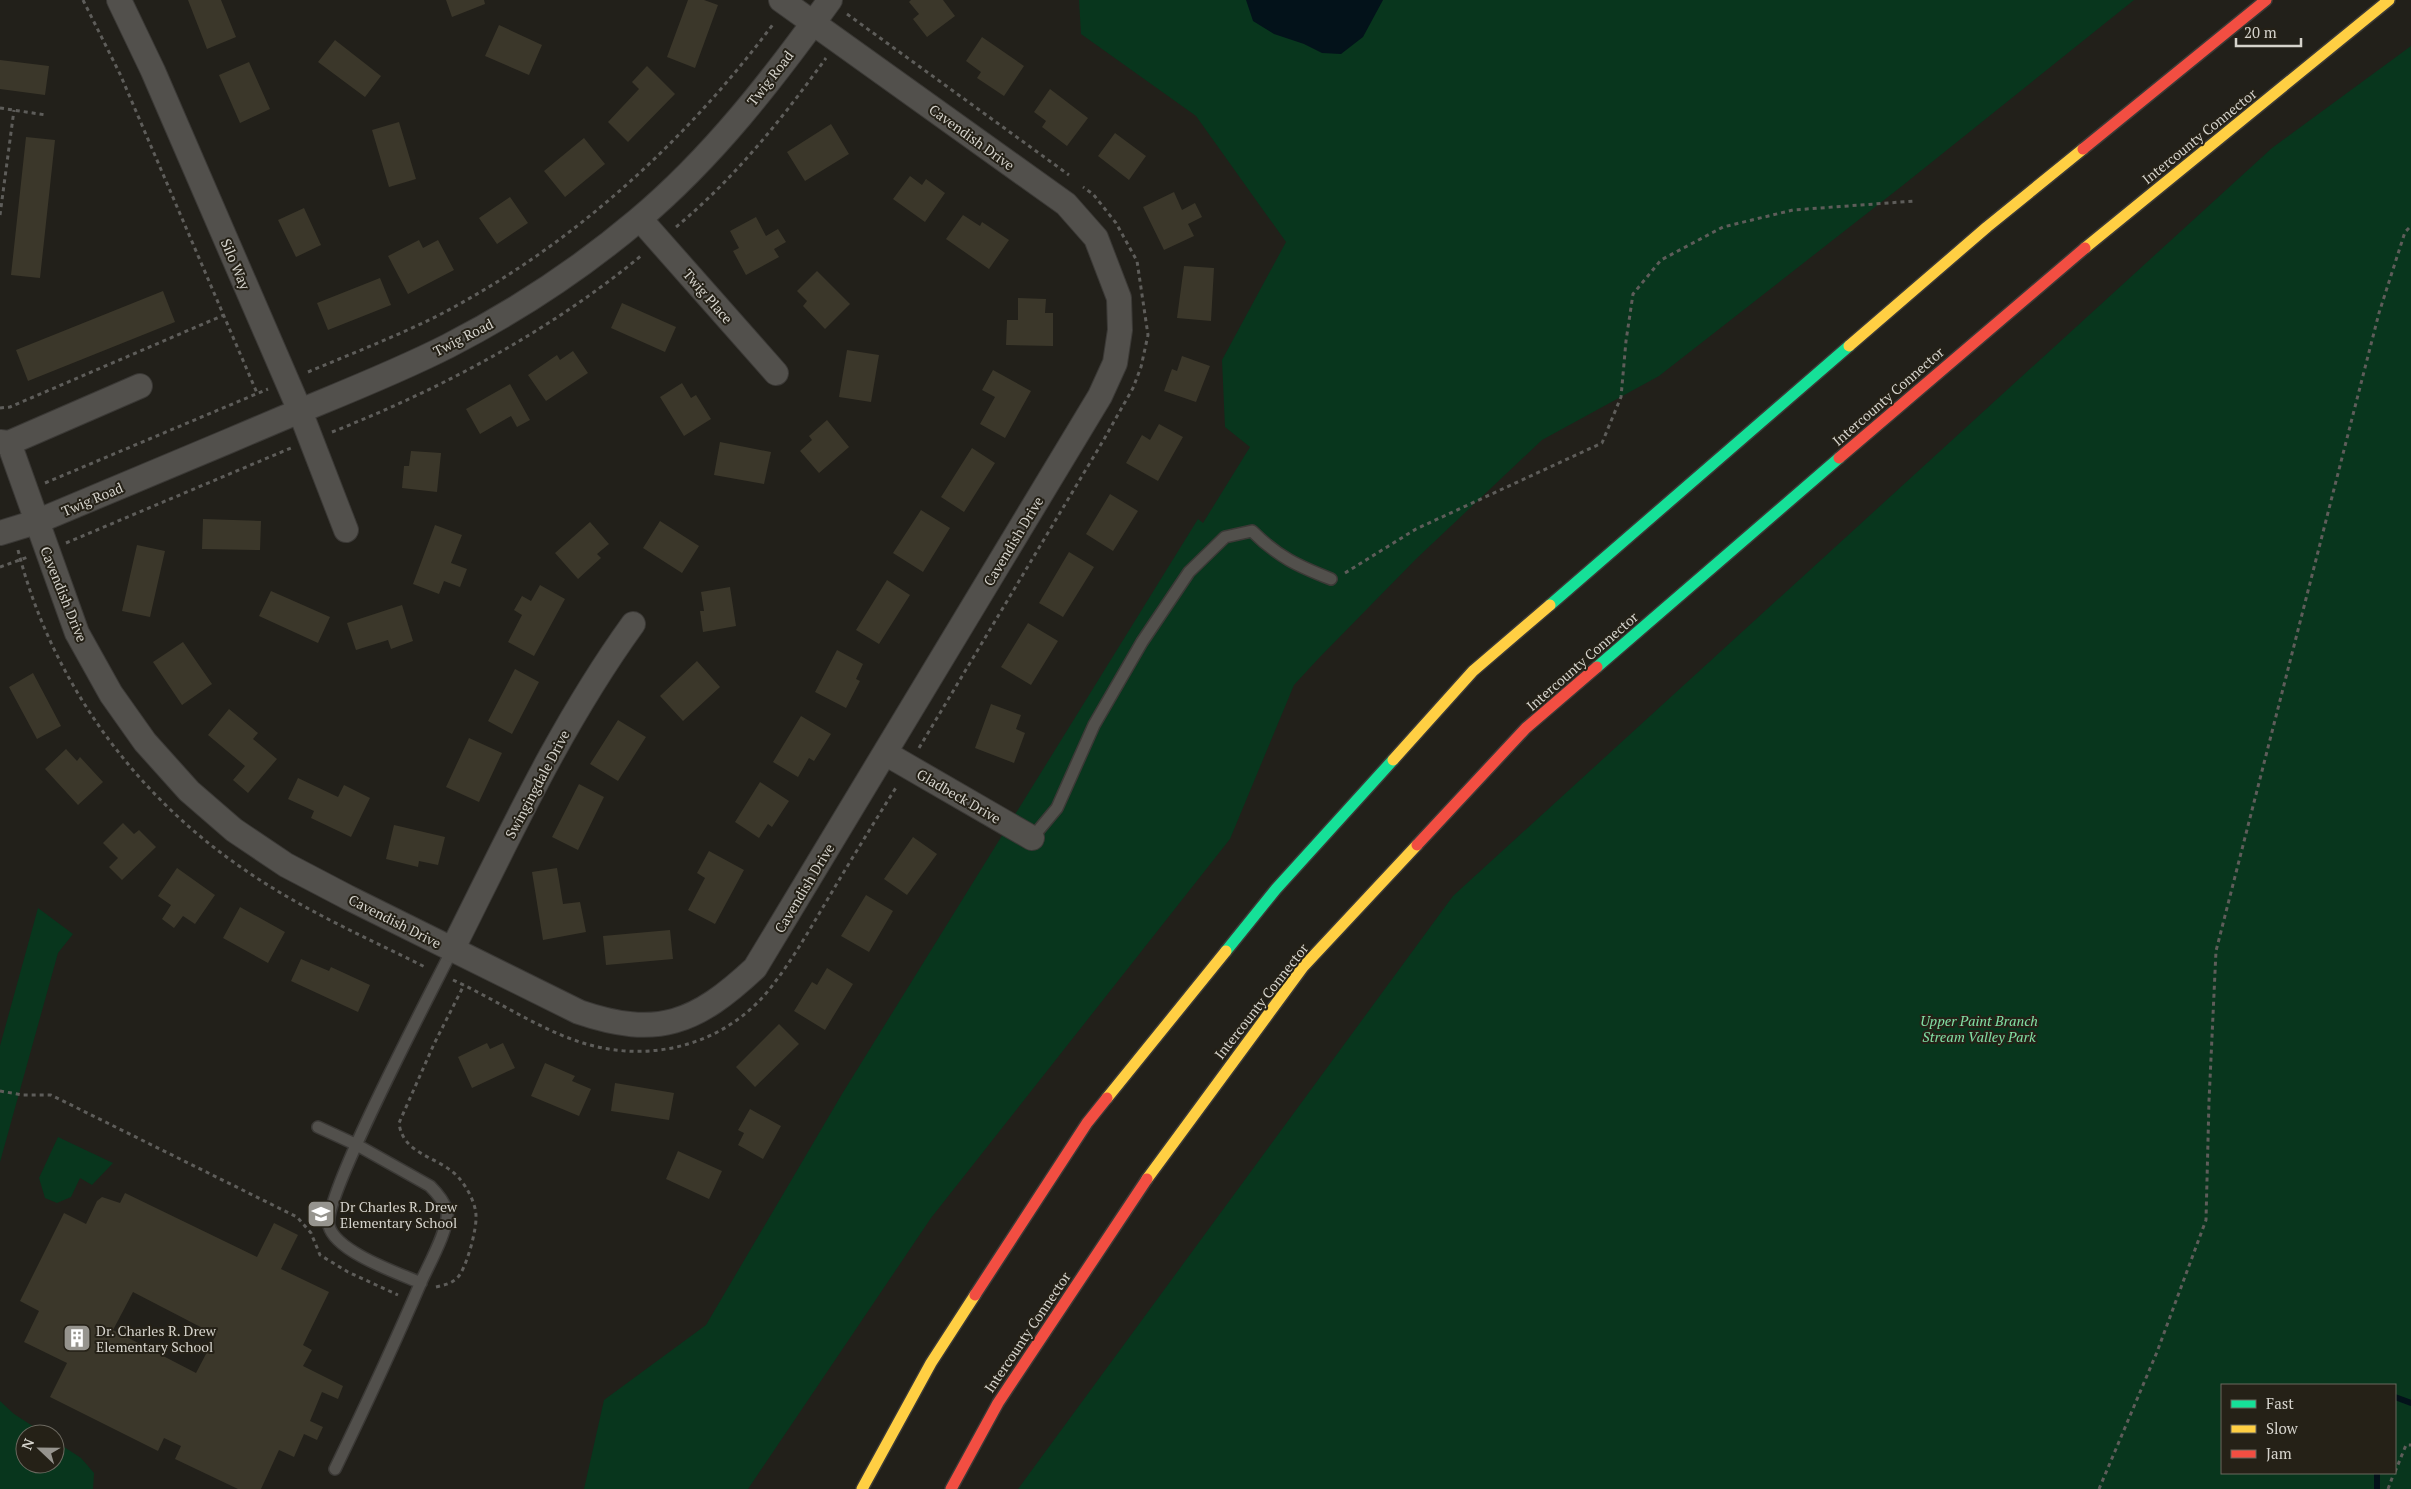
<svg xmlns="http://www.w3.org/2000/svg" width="2411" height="1489" viewBox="0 0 2411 1489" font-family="'PT Serif',serif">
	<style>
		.green { fill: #08361d; fill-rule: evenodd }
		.water { fill: #03121a }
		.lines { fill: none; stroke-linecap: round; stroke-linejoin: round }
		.stream { stroke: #03121a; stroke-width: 6 }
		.building { fill: #3b372a; fill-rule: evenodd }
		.lane-casing { stroke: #3b3936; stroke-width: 14 }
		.street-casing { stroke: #3b3936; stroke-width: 26 }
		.fast-casing { stroke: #3b3936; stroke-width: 14 }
		.slow-casing { stroke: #3b3936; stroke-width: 14 }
		.jam-casing { stroke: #3b3936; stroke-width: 14 }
		.path { stroke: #5e5d5a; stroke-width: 3; stroke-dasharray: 4 4; stroke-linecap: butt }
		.lane { stroke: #52504c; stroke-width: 11 }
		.street { stroke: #52504c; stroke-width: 24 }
		.fast { stroke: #16e098; stroke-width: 11 }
		.slow { stroke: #ffcf43; stroke-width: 11 }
		.jam { stroke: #f24e42; stroke-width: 11 }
		.labels { text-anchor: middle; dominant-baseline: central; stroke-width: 4; stroke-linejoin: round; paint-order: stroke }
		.street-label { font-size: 14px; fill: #d5d3cc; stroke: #252117 }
		.park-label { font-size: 14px; font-style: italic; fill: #82e0a5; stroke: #252117 }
		.poi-label { font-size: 14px; fill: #d5d3cc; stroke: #252117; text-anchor: start }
	</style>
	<rect width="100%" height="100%" fill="#22201a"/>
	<path class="green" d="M1079 0H2134L1902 186 1659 376 1542 440 1416 559 1318 659 1294 685 1230 839 931 1218 748 1489H584L604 1400 706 1325 842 1094 1198 519 1203 523 1250 447 1225 427 1222 360 1286 242 1196 116 1081 34Z
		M2411 46V1489H1018L1453 896 2272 148ZM2222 1385H2395V1473H2222Z
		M38 908 73 934 58 953 0 1162V1046Z
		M58 1137 113 1163 92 1185 80 1178 71 1197 57 1203 45 1198 39 1178Z
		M0 1401 14 1414 45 1434H25V1464H55V1441L81 1458 94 1473 93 1489H0Z"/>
	<path class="water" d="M1246 0H1383L1363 37 1341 54 1322 53 1304 44 1274 34 1253 21Z"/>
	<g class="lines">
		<path class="stream" d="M2395 1397 2411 1403
			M2377 1489V1473"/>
	</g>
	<path class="building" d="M188 0H221L236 37 207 49Z
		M446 0H484L485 4 452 17Z
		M688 0H704L718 5 695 68 667 57Z
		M911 0H943L955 16 927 37 913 19 919 14 909 2Z
		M499 25 542 45 529 75 485 56Z
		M982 37 1024 66 1004 96 977 78 981 72 966 61Z
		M335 40 381 76 365 97 318 62Z
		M0 60 49 66 45 95 0 89Z
		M249 62 270 109 240 123 219 75Z
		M647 66 675 94 628 142 608 122 639 89 632 82Z
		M1050 89 1088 118 1067 146 1042 127 1046 121 1034 112Z
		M399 122 416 179 389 187 372 130Z
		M831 124 849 154 805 181 787 152Z
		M1115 133 1146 156 1129 180 1098 156Z
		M26 137 55 140 40 278 11 275Z
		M584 138 605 164 565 197 544 171Z
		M910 176 922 185 926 179 945 193 925 222 893 199Z
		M1174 192 1182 210 1195 203 1202 217 1188 224 1194 236 1164 250 1143 207Z
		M510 197 528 223 497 244 479 218Z
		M304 208 321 245 296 257 278 220Z
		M963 215 980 226 982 222 1009 240 989 269 946 239Z
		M756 217 766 236 778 229 786 242 774 249 779 257 746 275 733 251 739 248 730 231Z
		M419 240 423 248 438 240 454 270 408 294 388 256Z
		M1184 266 1214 268 1211 321 1177 318Z
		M817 271 850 304 825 329 803 306 807 301 797 291Z
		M380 278 391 305 328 330 317 303Z
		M163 291 175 322 28 381 16 350Z
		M1018 298 1046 299 1045 313H1053V346L1006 345 1007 320H1018Z
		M622 303 676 327 665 352 611 328Z
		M847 350 879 355 871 402 839 397Z
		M573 351 588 373 546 401 528 375 557 355 560 360Z
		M1182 356 1210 366 1196 402 1164 391 1172 369 1177 371Z
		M993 370 1031 391 1005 438 980 424 995 397 982 390Z
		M682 383 691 398 696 395 711 419 684 436 660 397Z
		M510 384 530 420 517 427 511 416 480 434 466 409Z
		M827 420 849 447 819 473 800 451 812 440 809 436Z
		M1159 424 1183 437 1158 481 1126 463 1142 435 1150 440Z
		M720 442 771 452 764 484 714 475Z
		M972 448 995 463 964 512 941 497Z
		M411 451 441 453 437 492 402 488 404 466H409Z
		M1110 494 1138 511 1113 551 1086 534Z
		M921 510 950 528 923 572 893 553Z
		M203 519 261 521 260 550 202 549Z
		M660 521 699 546 682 573 643 548Z
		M590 522 609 544 597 554 601 558 578 579 555 553Z
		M435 525 462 535 451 563 467 569 460 587 444 581 439 594 413 584Z
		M137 545 165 551 150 617 122 611Z
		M1069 552 1094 567 1063 617 1039 603Z
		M887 580 910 595 879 644 856 630Z
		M540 585 565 599 534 656 508 642 522 615 514 610 522 596 531 601Z
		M730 587 736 626 703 632 700 611H704L701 592Z
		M271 591 330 617 318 643 259 616Z
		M402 605 413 641 391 649 388 640 356 650 347 623Z
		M1028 623 1058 641 1031 685 1001 667Z
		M183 642 212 684 182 705 153 662Z
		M837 650 863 664 856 679 860 681 846 708 815 692Z
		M697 661 720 687 683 721 660 696Z
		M515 669 539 682 512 734 488 721Z
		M33 673 61 726 37 739 9 687Z
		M991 704 1021 715 1016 729 1025 733 1014 763 975 748Z
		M229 709 258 733 253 739 277 759 248 793 233 780 245 766 208 735Z
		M801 716 831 734 814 761 809 758 798 777 773 762Z
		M618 720 646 737 618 781 590 764Z
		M469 738 502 753 479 802 446 787Z
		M66 749 77 761 80 757 103 782 78 805 45 769Z
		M298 778 338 797 344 785 370 798 351 837 311 818 314 811 288 799Z
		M760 782 789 801 772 827 768 824 759 838 735 822Z
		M579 784 604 797 578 850 552 837Z
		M123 823 134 834 139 830 156 847 122 880 109 867 118 858 103 843Z
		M394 825 445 837 438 865 419 861 418 867 386 859Z
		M913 837 937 854 907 895 884 879Z
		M709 851 744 870 715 924 688 910 705 878 697 873Z
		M177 868 215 895 195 924 183 916 174 928 162 919 171 905 158 896Z
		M557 868 563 904 580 902 586 932 543 940 532 872Z
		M866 895 893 911 869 952 841 936Z
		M240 907 285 932 268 963 223 938Z
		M670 930 673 959 606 965 603 936Z
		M301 959 329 971 331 967 370 985 358 1012 291 981Z
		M827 968 853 984 825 1030 794 1011 812 982 817 985Z
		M779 1024 799 1044 755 1087 736 1067Z
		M487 1043 490 1049 503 1043 515 1068 472 1088 458 1057Z
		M545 1063 575 1076 572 1081 591 1089 579 1116 531 1096Z
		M615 1083 674 1093 669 1120 611 1111Z
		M750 1109 781 1126 763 1159 738 1145 744 1133 738 1130Z
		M678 1151 722 1171 709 1199 666 1179Z
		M125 1193 257 1257 274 1223 298 1235 281 1269 329 1292 303 1345 312 1350 303 1366 343 1386 338 1399 322 1392 310 1421 323 1427 317 1440 304 1434 294 1457 279 1450 261 1489H238L175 1459 181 1446 164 1438 158 1451 50 1397 67 1363 24 1342 39 1311 20 1301 64 1213 86 1224 97 1201 102 1197 120 1203ZM133 1292 216 1335 196 1373 113 1330Z"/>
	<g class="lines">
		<defs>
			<path id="lane" d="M1032 838 1057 808 1094 725 1142 642 1189 572 1225 537 1252 531C1278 557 1298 566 1331 579
				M318 1127 357 1145 430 1186C437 1193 444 1201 447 1211 450 1227 428 1266 421 1282 394 1345 365 1407 335 1469
				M421 1283C398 1273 336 1252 329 1226 322 1198 433 989 452 950"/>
			<path id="street" d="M119 0 153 71 300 411 346 530
				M640 219 776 373
				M0 442 9 443 140 386
				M9 443 77 633 111 694 145 742 189 791 234 830 286 865 349 898 579 1012C658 1039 696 1023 755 968L1100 396 1115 363 1120 330 1119 298 1096 238 1066 204 781 0
				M0 533 36 522C119 487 201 453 283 418 338 395 395 373 448 346 516 311 580 269 638 220 713 157 773 79 830 0
				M885 753 1032 838
				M452 950C508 839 560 725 633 624"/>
			<path id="fast" d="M1550 605 1849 346
				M1597 667 1839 458
				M1226 951 1276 889 1393 760"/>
			<path id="slow" d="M2085 248 2389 0
				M1849 346 1987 227 2083 149
				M1393 760 1473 671 1550 605
				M1107 1098 1226 951
				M1147 1179 1303 967 1417 845
				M862 1489 931 1363 975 1295"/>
			<path id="jam" d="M2083 149 2266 0
				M1839 458 2085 248
				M1417 845 1526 728 1597 667
				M975 1295 1087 1123 1107 1098
				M951 1489 998 1403 1147 1179"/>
		</defs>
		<use href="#lane" class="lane-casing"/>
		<use href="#street" class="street-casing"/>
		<use href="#fast" class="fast-casing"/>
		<use href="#slow" class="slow-casing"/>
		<use href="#jam" class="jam-casing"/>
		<path class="path" d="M83 0 120 74 257 393
			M847 14 1069 175
			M0 108 46 115
			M0 215 14 110
			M676 227C734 179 782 119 826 58
			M308 372C353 353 400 335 443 313 575 243 685 142 774 23
			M0 408 10 407 224 315
			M332 432C443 388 550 331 642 255
			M45 483 268 389
			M66 543 291 448
			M18 550C51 680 134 795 245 870 301 909 365 937 425 967
			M0 567 28 557
			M1345 573 1416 529 1602 443 1621 397 1626 341 1633 294 1661 260 1723 227 1793 210 1915 201
			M919 748 1103 441 1133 388 1141 367 1148 335 1137 261 1116 223 1093 194 1083 187
			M453 980C497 1000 538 1029 583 1043 654 1065 731 1043 775 982 794 957 810 929 826 902 849 863 873 824 897 786
			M0 1091 23 1095H51L297 1217 311 1233 320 1255 348 1272 398 1295
			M436 1287C444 1285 451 1284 457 1278 466 1270 477 1229 476 1216 476 1204 467 1187 459 1178 440 1156 403 1156 399 1123L434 1044 464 985
			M2395 1472 2406 1445H2411
			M2099 1489 2157 1352 2206 1220 2209 1101 2216 951 2379 313 2405 232 2411 226
			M2388 1489 2394 1473"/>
		<use href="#lane" class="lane"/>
		<use href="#street" class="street"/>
		<use href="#fast" class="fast"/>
		<use href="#slow" class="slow"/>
		<use href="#jam" class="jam"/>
	</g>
	<defs>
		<symbol id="school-square" viewBox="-11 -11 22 22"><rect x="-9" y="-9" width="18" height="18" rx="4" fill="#96948e" stroke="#252117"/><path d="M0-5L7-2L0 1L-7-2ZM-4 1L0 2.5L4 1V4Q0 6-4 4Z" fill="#fff"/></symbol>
		<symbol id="building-square" viewBox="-11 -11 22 22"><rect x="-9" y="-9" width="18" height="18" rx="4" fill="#96948e" stroke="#252117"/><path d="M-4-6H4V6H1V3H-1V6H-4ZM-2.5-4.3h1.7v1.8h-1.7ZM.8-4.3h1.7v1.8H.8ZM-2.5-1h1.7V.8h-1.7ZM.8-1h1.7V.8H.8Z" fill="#fff"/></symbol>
	</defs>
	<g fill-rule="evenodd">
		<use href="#school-square" x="305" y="1198" width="32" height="32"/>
		<use href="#building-square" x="61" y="1322" width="32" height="32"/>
	</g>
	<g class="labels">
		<g class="street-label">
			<text transform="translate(770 78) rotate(-52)">Twig Road</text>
			<text transform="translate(2199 136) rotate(-39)">Intercounty Connector</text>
			<text transform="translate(972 137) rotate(36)">Cavendish Drive</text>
			<text transform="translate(236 264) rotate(67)">Silo Way</text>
			<text transform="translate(708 296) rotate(49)">Twig Place</text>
			<text transform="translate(463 337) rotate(-27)">Twig Road</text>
			<text transform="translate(1888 396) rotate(-41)">Intercounty Connector</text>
			<text transform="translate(92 499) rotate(-23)">Twig Road</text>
			<text transform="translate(1013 541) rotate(-59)">Cavendish Drive</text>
			<text transform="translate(64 594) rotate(68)">Cavendish Drive</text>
			<text transform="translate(1582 661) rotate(-41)">Intercounty Connector</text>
			<text transform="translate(537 784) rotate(-62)">Swingingdale Drive</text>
			<text transform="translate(959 796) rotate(30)">Gladbeck Drive</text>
			<text transform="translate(804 888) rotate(-59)">Cavendish Drive</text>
			<text transform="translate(395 921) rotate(27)">Cavendish Drive</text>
			<text transform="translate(1261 1001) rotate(-52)">Intercounty Connector</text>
			<text transform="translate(1027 1332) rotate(-56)">Intercounty Connector</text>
		</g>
		<g class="park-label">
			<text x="1979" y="1020">Upper Paint Branch<tspan x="1979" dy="16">Stream Valley Park</tspan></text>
		</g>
		<g class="poi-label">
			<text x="340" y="1206">Dr Charles R. Drew<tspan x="340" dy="16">Elementary School</tspan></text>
			<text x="96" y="1330">Dr. Charles R. Drew<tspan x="96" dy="16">Elementary School</tspan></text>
		</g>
	</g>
	<rect x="2221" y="1384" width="175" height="90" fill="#252117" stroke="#6b685f"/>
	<rect x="2231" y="1400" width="25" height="8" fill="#16e098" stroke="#6b685f"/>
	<text x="2266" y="1409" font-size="15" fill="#d5d3cc">Fast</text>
	<rect x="2231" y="1425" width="25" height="8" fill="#ffcf43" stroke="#6b685f"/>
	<text x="2266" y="1434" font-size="15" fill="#d5d3cc">Slow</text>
	<rect x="2231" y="1450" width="25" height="8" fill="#f24e42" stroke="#6b685f"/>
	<text x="2266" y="1459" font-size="15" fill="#d5d3cc">Jam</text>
	<g transform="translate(40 1449) rotate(292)"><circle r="24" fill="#252117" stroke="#6b685f"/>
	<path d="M0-4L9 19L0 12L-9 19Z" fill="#96948e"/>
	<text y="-8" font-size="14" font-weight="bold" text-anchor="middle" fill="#d5d3cc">N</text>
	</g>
	<path d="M2236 38v8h65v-8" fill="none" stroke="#d5d3cc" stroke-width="2.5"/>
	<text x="2244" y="38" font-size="15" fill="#d5d3cc" stroke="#252117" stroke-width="4" paint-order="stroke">20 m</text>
</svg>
